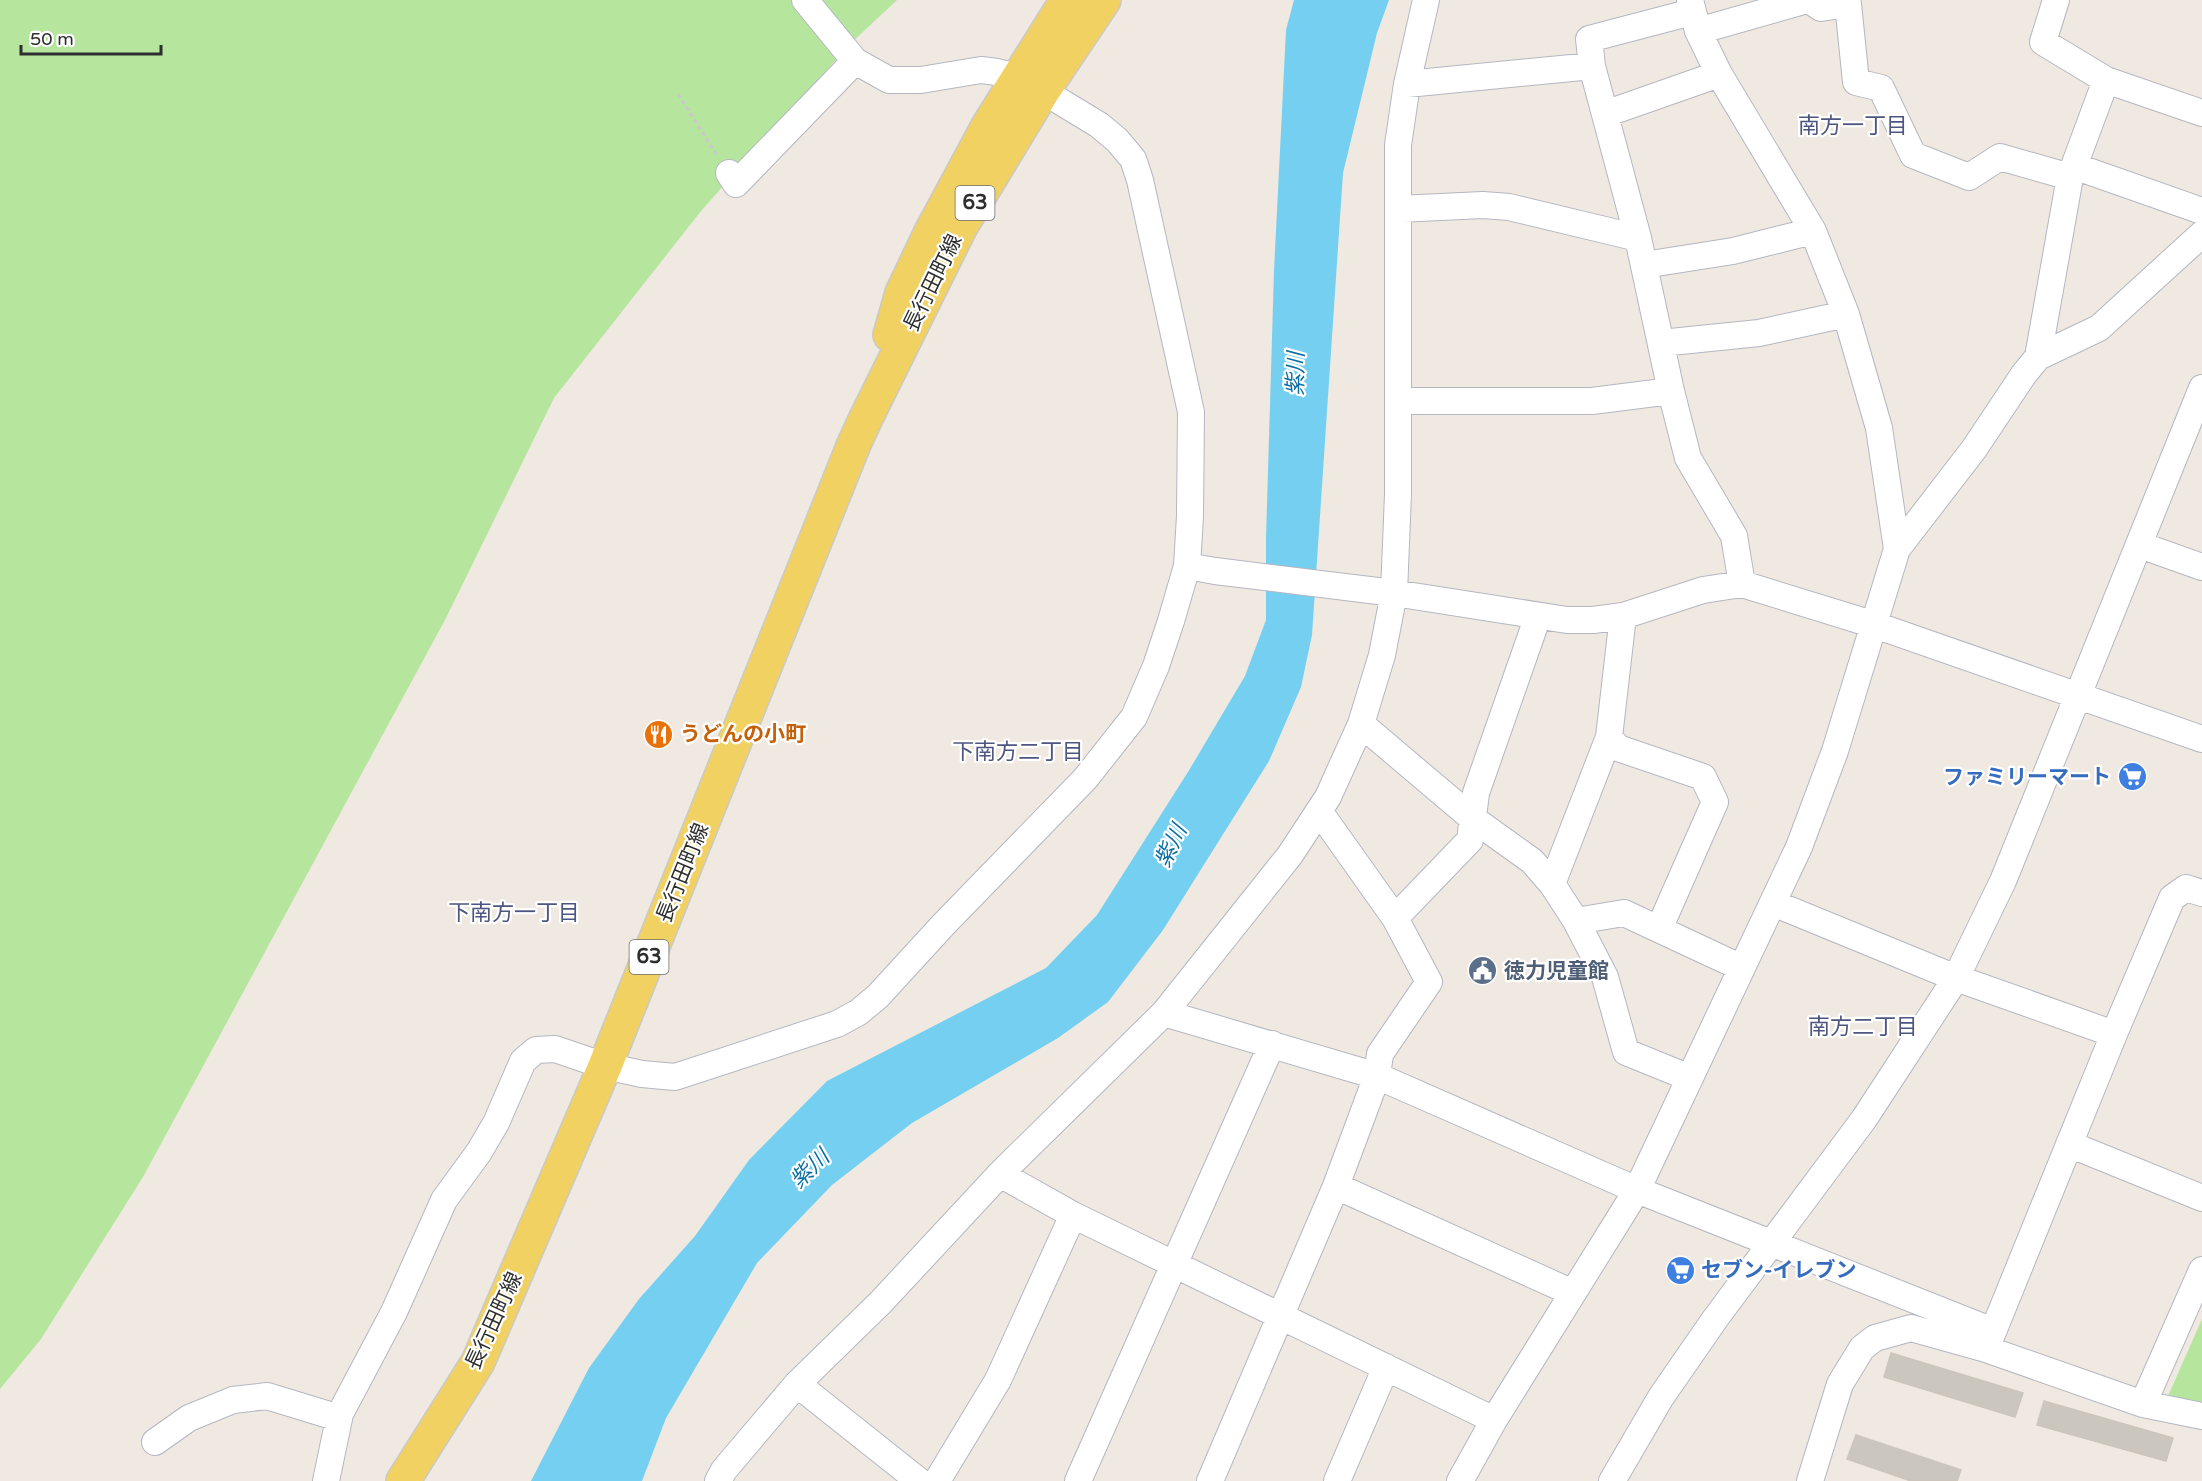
<svg xmlns="http://www.w3.org/2000/svg" width="2202" height="1481" viewBox="0 0 2202 1481" font-family="'Varela Round','Noto Sans JP',sans-serif">
	<style>
		.green { fill: #b6e59e }
		.water { fill: #75cff0 }
		.building { fill: #cbc7bf; stroke: #cbc5ba; stroke-width: 1.5 }
		.lines { fill: none; stroke-linecap: round; stroke-linejoin: round }
		.minor-casing { stroke: #b4b7c1; stroke-width: 28 }
		.major-casing { stroke: #c9c9c9; stroke-width: 36 }
		.path { stroke: #c9c9c9; stroke-width: 3; stroke-dasharray: 4.5 3; stroke-linecap: butt }
		.minor { stroke: #fff; stroke-width: 26 }
		.major { stroke: #f2d163; stroke-width: 33 }
		.labels { text-anchor: middle; dominant-baseline: central; stroke-width: 4.5; stroke-linejoin: round; paint-order: stroke }
		.shield { fill: #fff; stroke: #6d6d6d; stroke-width: 1.5 }
		.shield-label { font-size: 20px; font-weight: bold; fill: #2e2e2e }
		.street-label { font-size: 21px; fill: #2e2e2e; stroke: #fff }
		.food-label { font-size: 21px; font-weight: bold; fill: #c56008; stroke: #fff; text-anchor: start }
		.shop-label { font-size: 21px; font-weight: bold; fill: #366cbe; stroke: #fff; text-anchor: end }
		.service-label { font-size: 21px; font-weight: bold; fill: #4e5e75; stroke: #fff; text-anchor: start }
		.neighbourhood-label { font-size: 22px; fill: #4d5680; stroke: #fff }
		.water-label { font-size: 22px; font-style: italic; fill: #0d6fa3; stroke: #fff }
	</style>
	<rect width="100%" height="100%" fill="#efe9e1"/>
	<path class="green" d="M0 0H897L849 45 701 211 554 398 446 618 143 1177 41 1339 0 1389Z
		M2202 1319V1404L2168 1396Z"/>
	<path class="water" d="M1294 0H1389L1377 33 1343 173 1312 635 1301 687 1269 761 1163 930 1108 1002 1058 1038 912 1123 832 1185 757 1263 666 1418 642 1481H531L589 1368 639 1299 695 1236 749 1160 827 1081 1046 968 1097 915 1188 772 1245 676 1266 620V538L1274 271 1286 30Z"/>
	<path class="building" d="M1891 1353 2023 1393 2015 1417 1884 1377Z
		M2044 1401 2173 1438 2166 1461 2037 1425Z
		M1856 1435 1961 1470 1957 1481H1911L1847 1459Z"/>
	<g class="lines">
		<defs>
			<path id="minor" d="M1690 0 1698 31 1719 74 1813 231 1846 314 1879 428 1897 549
				M1809 0 1821 8 1848 4 1856 82 1881 88 1913 155 1969 177 2000 157 2070 177
				M2056 0 2043 42 2106 80 2202 113
				M1692 12 1589 39 1592 66 1638 238 1671 391 1688 458 1734 536 1742 584
				M1698 31 1807 0
				M1407 84 1592 66
				M1605 114 1719 74
				M2074 166 2202 211
				M729 173 736 184 855 61
				M1398 209 1483 205 1509 207 1638 238
				M1644 265 1733 251 1813 231
				M1661 343 1759 333 1846 314
				M2038 357 2099 328 2202 234
				M1399 401H1592L1671 391
				M2140 545 2202 567
				M1187 566 1215 571 1394 593 1567 620H1593L1623 616 1703 590 1742 584 1875 625 2202 739
				M1623 616 1609 737 1618 748 1703 777 1715 802 1659 929
				M1361 724 1472 818 1532 861 1552 884 1576 921 1605 977 1626 1052 1690 1078
				M1552 884 1609 737
				M1773 903 1956 978 2114 1034
				M1395 918 1470 840 1476 793 1538 616
				M1576 921 1624 913 1742 968
				M1164 1013 1377 1076 1637 1190 1993 1331
				M2069 1144 2202 1198
				M1000 1174 1073 1215 1494 1420
				M1336 1186 1573 1293
				M1986 1349 2114 1034 2172 898 2186 888 2202 893
				M797 1384 919 1481
				M2143 1404 2202 1270
				M155 1442 189 1418 233 1400 267 1396 339 1418
				M326 1481 340 1414 394 1312 444 1200 479 1152 496 1123 523 1061 536 1050 555 1049 605 1066 642 1074 675 1077 837 1024 859 1012 878 996 944 924 1085 779 1134 717 1156 666 1171 621 1187 566 1190 516 1191 412 1140 180 1133 159 1117 140 1099 125 1043 91 1017 77 997 72 981 70 921 80H889L855 61 805 0
				M718 1481 724 1470 797 1384 881 1302 1000 1174 1164 1013 1290 855 1328 797 1361 724 1382 655 1394 593 1398 494V145L1407 84 1426 0
				M937 1481 998 1380 1073 1215
				M1078 1481 1272 1044
				M1210 1481 1336 1186 1377 1076 1380 1054 1429 982 1395 918 1319 811
				M1337 1481 1386 1367
				M1460 1481 1494 1420 1637 1190 1799 847 1835 751 1897 549 1974 449 2024 374 2038 357 2070 177 2106 80
				M1612 1481 1661 1397 1715 1319 1864 1119 1956 978 2003 881 2202 388
				M1810 1481 1840 1384 1862 1348 1875 1338 1911 1328 1986 1349 2143 1404 2202 1416"/>
			<path id="major" d="M890 335 902 293 931 232 988 126 1067 0
				M403 1481 478 1362 605 1066 854 444 866 418 960 228 1043 91 1104 0"/>
		</defs>
		<use href="#minor" class="minor-casing"/>
		<use href="#major" class="major-casing"/>
		<path class="path" d="M678 94 718 157"/>
		<use href="#minor" class="minor"/>
		<use href="#major" class="major"/>
	</g>
	<defs>
		<symbol id="restaurant-disc" viewBox="-11 -11 22 22"><circle r="9.5" fill="#e8710a" stroke="#fff"/><path d="M-5-6h1v4h1v-4h1v4h1v-4h1v5L-1.5 .5V6h-2V.5L-5-1ZM5-6V6H3V1.5H1.5Q1.5-4 5-6Z" fill="#fff"/></symbol>
		<symbol id="supermarket-disc" viewBox="-11 -11 22 22"><circle r="9.5" fill="#3f7fe0" stroke="#fff"/><path d="M-6-5.5h2.5l.6 2H6L4.5 2H-2.5L-4.4-4H-6ZM-1.5 3.2a1.3 1.3 0 1 0 .1 0ZM3 3.2a1.3 1.3 0 1 0 .1 0Z" fill="#fff"/></symbol>
		<symbol id="civic-disc" viewBox="-11 -11 22 22"><circle r="9.5" fill="#5c6f8a" stroke="#fff"/><path d="M-.6-6.5H3V-4.5H.6V-3L4-1V1h2V6H-6V1h2V-1L-.6-3ZM-1.2 2.5V6h2.4V2.5Z" fill="#fff"/></symbol>
	</defs>
	<g fill-rule="evenodd">
		<use href="#restaurant-disc" x="642" y="718" width="33" height="33"/>
		<use href="#supermarket-disc" x="2116" y="760" width="33" height="33"/>
		<use href="#civic-disc" x="1466" y="954" width="33" height="33"/>
		<use href="#supermarket-disc" x="1664" y="1254" width="33" height="33"/>
	</g>
	<g class="labels">
		<g class="shield">
			<rect x="955.5" y="186" width="39" height="34" rx="4.5"/>
			<rect x="629.5" y="940" width="39" height="34" rx="4.5"/>
		</g>
		<g class="shield-label">
			<text x="975" y="203">63</text>
			<text x="649" y="957">63</text>
		</g>
		<g class="street-label">
			<text transform="translate(933 283) rotate(-64)">長行田町線</text>
			<text transform="translate(683 873) rotate(-68)">長行田町線</text>
			<text transform="translate(494 1321) rotate(-65)">長行田町線</text>
		</g>
		<g class="food-label">
			<text x="680" y="734">うどんの小町</text>
		</g>
		<g class="shop-label">
			<text x="2111" y="777">ファミリーマート</text>
			<text x="1701" y="1270" text-anchor="start">セブン-イレブン</text>
		</g>
		<g class="service-label">
			<text x="1504" y="971">徳力児童館</text>
		</g>
		<g class="neighbourhood-label">
			<text x="1853" y="126">南方一丁目</text>
			<text x="1018" y="752">下南方二丁目</text>
			<text x="514" y="913">下南方一丁目</text>
			<text x="1863" y="1027">南方二丁目</text>
		</g>
		<g class="water-label">
			<text transform="translate(1296 374) rotate(-89)">紫川</text>
			<text transform="translate(1171 846) rotate(-64)">紫川</text>
			<text transform="translate(810 1169) rotate(-44)">紫川</text>
		</g>
	</g>
	<path d="M21 45v9h140v-9" fill="none" stroke="#2e2e2e" stroke-width="3"/>
	<text x="30" y="45" font-size="18" fill="#2e2e2e" stroke="#ffffff" stroke-width="4.5" paint-order="stroke">50 m</text>
</svg>
